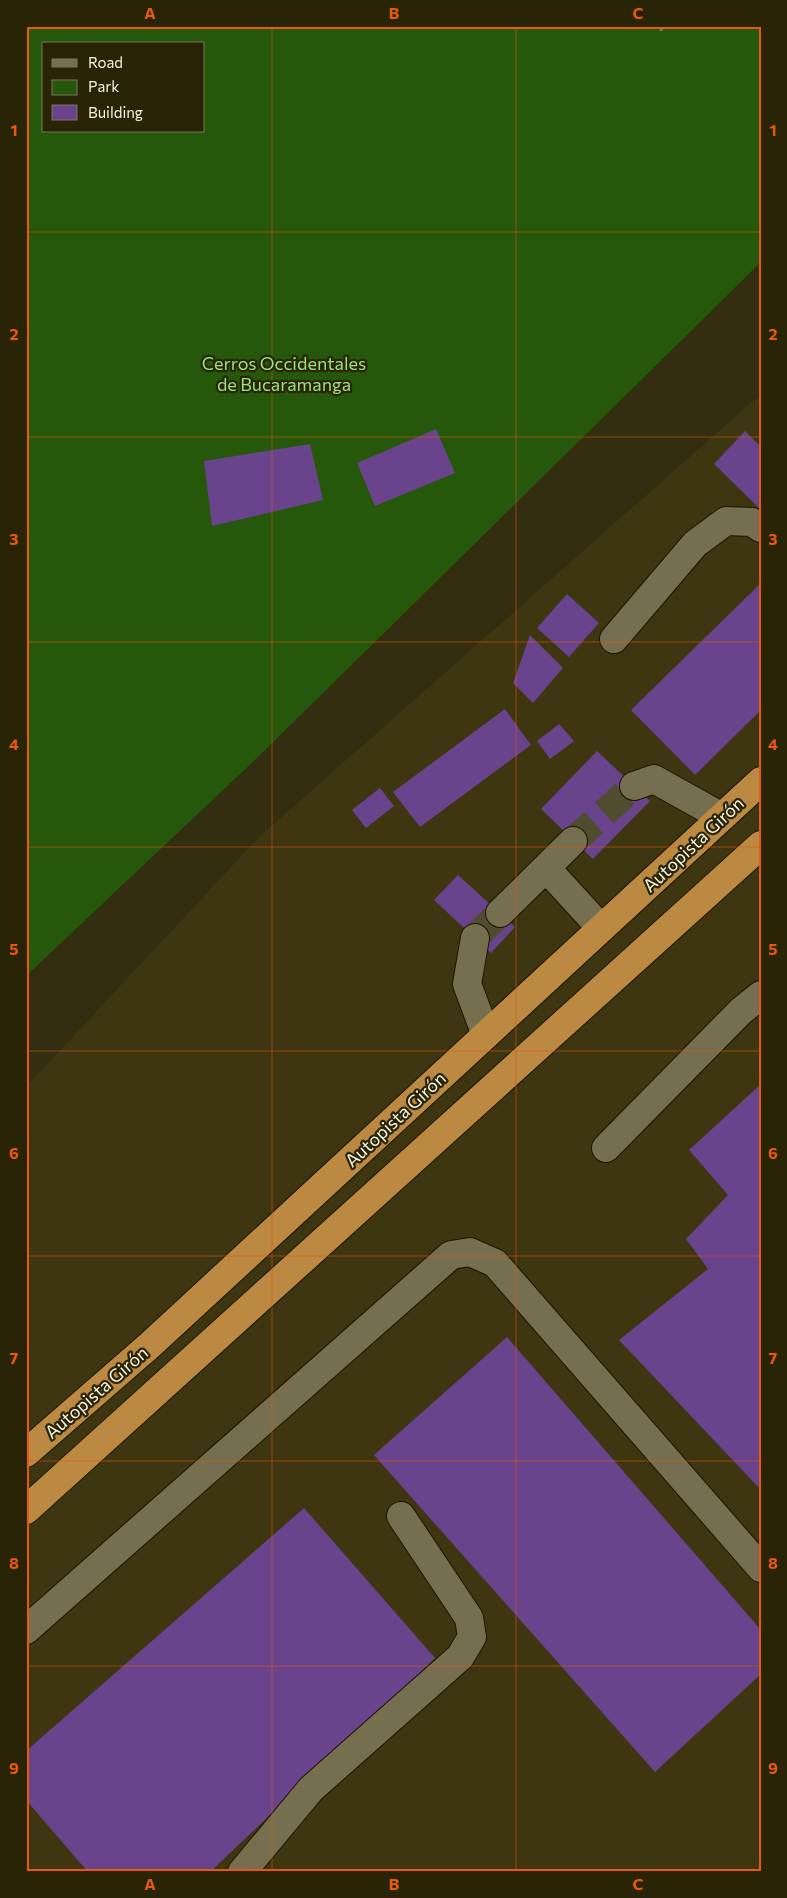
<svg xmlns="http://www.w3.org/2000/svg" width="787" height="1898" viewBox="0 0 787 1898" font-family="Commissioner,sans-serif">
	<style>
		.built { fill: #3d3610 }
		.green { fill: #26580c; fill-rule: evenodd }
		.building { fill: #6a438d }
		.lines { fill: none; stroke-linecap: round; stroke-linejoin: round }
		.minor-tunnel { stroke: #504c30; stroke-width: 28; stroke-dasharray: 28 14; stroke-linecap: butt }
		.minor-casing { stroke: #1b1500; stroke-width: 30 }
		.highway-casing { stroke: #1b1500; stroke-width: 30 }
		.path { stroke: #89856c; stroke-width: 3; stroke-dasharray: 5 2.5; stroke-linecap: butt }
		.minor { stroke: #756f50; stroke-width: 28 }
		.highway { stroke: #bc8942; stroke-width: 28 }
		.grid { fill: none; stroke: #e8590c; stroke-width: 1; stroke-opacity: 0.55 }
		.labels { text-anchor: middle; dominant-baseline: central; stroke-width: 4.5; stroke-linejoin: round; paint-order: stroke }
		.park-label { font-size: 18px; fill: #9ae27e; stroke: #292405 }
		.street-label { font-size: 18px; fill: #f6f3e2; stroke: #292405 }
		.neatline { fill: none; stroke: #e8590c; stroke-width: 2 }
		.grid-label { font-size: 16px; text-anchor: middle; font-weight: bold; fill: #e8590c }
	</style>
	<rect width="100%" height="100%" fill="#332e10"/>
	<path class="built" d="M761 394V1872H26V1087L260 836Z"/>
	<path class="green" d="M26 26H761V262L258 757 26 976ZM44 44H204V131H44Z"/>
	<path class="building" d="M436 429 455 473 375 506 357 463Z
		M745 431 761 447V510L714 464Z
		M310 444 323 500 212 526 204 461Z
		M761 583V710L695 775 631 710Z
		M567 594 599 623 569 657 537 628Z
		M530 635 563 668 533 703 513 683Z
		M505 709 531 745 420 827 393 792Z
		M559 724 574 741 550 759 537 741Z
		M597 751 650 801 593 859 541 809Z
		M380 788 394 806 366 828 352 810Z
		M458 875 515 927 491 953 434 900Z
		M761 1084V1490L619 1340 708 1269 686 1239 728 1195 689 1150Z
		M507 1337 761 1630V1674L655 1772 374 1455Z
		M304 1508 435 1658 210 1872H88L26 1800V1751Z"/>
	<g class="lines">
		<path class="minor-tunnel" d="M573 841 634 786
			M475 938 500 913"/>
		<defs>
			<path id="minor" d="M614 639 695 544 726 521 752 522 761 528
				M634 786 654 779 722 817
				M546 868 601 928
				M500 913 573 841
				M475 938 467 984 486 1035
				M606 1148 741 1011 761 995
				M26 1630 451 1255 470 1252 495 1263 761 1568
				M242 1872 311 1789 460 1657 472 1637 469 1618 401 1516"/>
			<path id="highway" d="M26 1453 150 1345 761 781
				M26 1510 761 845"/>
		</defs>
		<use href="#minor" class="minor-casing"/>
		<use href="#highway" class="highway-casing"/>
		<path class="path" d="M660 26 662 31"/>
		<use href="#minor" class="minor"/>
		<use href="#highway" class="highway"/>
	</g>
	<path class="grid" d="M272 26V1872M516 26V1872M26 232H761M26 437H761M26 642H761M26 847H761M26 1051H761M26 1256H761M26 1461H761M26 1666H761"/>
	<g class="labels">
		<g class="park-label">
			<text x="284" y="363">Cerros Occidentales<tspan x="284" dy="21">de Bucaramanga</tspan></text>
		</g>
		<g class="street-label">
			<text transform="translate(693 844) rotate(-43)">Autopista Girón</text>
			<text transform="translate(395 1119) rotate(-43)">Autopista Girón</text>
			<text transform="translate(96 1392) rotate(-41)">Autopista Girón</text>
		</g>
	</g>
	<rect width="787" height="1898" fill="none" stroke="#292405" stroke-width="55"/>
	<rect x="42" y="42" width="162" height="90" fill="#292405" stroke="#7b775d"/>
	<rect x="52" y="59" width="25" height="8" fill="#756f50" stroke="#7b775d"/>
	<text x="88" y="68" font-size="15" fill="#f6f3e2">Road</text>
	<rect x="52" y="80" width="25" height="15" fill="#26580c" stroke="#7b775d"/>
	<text x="88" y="92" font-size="15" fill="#f6f3e2">Park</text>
	<rect x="52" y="105" width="25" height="15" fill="#6a438d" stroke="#7b775d"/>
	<text x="88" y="118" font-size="15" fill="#f6f3e2">Building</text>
	<rect x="28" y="28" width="732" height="1842" class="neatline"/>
	<g class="grid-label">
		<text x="150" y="19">A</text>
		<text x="394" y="19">B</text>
		<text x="638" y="19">C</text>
		<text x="14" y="136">1</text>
		<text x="773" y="136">1</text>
		<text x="14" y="340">2</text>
		<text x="773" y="340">2</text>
		<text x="14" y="545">3</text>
		<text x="773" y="545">3</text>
		<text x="14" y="750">4</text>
		<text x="773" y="750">4</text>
		<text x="14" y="955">5</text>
		<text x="773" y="955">5</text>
		<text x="14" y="1159">6</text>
		<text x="773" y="1159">6</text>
		<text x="14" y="1364">7</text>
		<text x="773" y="1364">7</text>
		<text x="14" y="1569">8</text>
		<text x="773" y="1569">8</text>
		<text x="14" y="1774">9</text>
		<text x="773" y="1774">9</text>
		<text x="150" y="1890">A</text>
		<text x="394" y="1890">B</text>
		<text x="638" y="1890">C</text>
	</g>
</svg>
